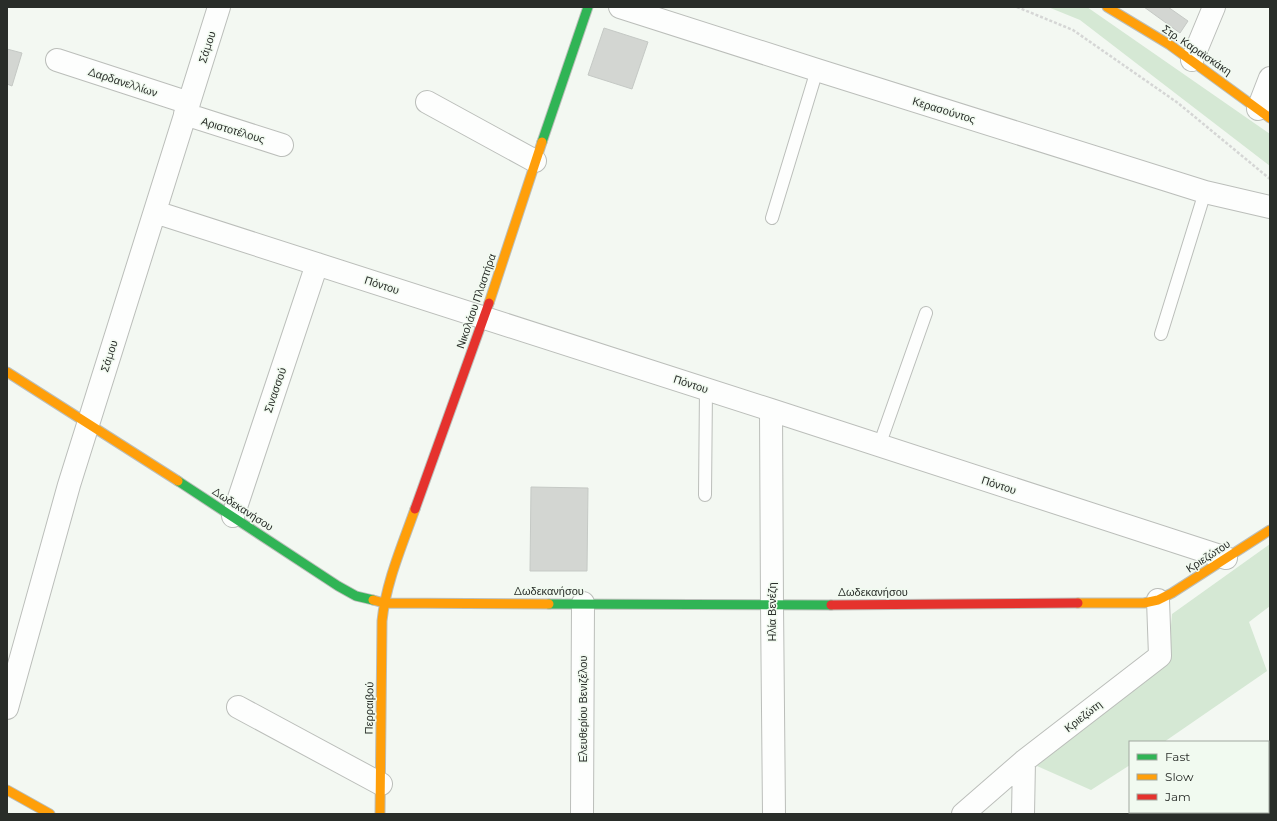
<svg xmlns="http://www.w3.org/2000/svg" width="1277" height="821" viewBox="0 0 1277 821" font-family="Montserrat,sans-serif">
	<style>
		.green { fill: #d5e8d4 }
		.building { fill: #d3d6d2; stroke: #c5c9c5 }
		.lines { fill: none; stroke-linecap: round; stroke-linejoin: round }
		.lane-casing { stroke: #bbbeba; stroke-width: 14 }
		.street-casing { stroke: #bbbeba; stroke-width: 24 }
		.fast-casing { stroke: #bbbeba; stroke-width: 11 }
		.slow-casing { stroke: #bbbeba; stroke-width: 11 }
		.jam-casing { stroke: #bbbeba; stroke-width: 11 }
		.path { stroke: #d5d6d5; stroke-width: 2.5; stroke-dasharray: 3 2; stroke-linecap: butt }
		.lane { stroke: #fdfefd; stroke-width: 12 }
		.street { stroke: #fdfefd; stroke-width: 22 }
		.fast { stroke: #30b455; stroke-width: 9 }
		.slow { stroke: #ff9f0a; stroke-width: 9 }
		.jam { stroke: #e5322d; stroke-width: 9 }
		.labels { text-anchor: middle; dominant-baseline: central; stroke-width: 3; stroke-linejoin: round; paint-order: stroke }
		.street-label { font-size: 11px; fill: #292d29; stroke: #f1faf0 }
	</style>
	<rect width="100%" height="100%" fill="#f3f8f2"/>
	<path class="green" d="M1048 7H1087L1270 134V166L1080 20Z
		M1270 544V606L1249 622 1267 671 1164 742H1130V765L1091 790 1037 766 1168 658 1172 614Z"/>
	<path class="building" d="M1144 7H1168L1188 21 1180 33Z
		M604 28 648 42 632 89 588 75Z
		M7 49 22 53 12 86 7 84Z
		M531 487 588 488 587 571H530Z"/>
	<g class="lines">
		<defs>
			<path id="lane" d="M772 218 817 70
				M1161 334 1205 192
				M879 446 926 313
				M705 495 706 389"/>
			<path id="street" d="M620 7 817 70 1205 192 1270 207
				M57 60 189 103
				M1192 60 1214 7
				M427 102 535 161
				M1258 109 1270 78
				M185 114 282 145
				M155 212 771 410 1226 558
				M771 410 772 605 774 814
				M233 516 317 264
				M238 707 381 784
				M7 708 69 485 219 7
				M1268 772 1270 771
				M582 814 583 603
				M963 814 1024 761 1160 656 1158 600
				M1023 814 1024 761
				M1200 814 1203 812"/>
			<path id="fast" d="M542 142 588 7
				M178 481 338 586 356 596 373 600
				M549 604 831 605"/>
			<path id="slow" d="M1107 7 1170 45 1270 118
				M489 303 542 142
				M7 372 178 481
				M373 600 384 603 549 604
				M1078 603H1144L1158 600 1172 593 1270 530
				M7 790 50 814
				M380 814 382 621C386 582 402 546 415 509"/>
			<path id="jam" d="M415 509 489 303
				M831 605 1078 603"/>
		</defs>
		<use href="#lane" class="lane-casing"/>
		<use href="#street" class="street-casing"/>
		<use href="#fast" class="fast-casing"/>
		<use href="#slow" class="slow-casing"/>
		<use href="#jam" class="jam-casing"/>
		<path class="path" d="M1017 7 1073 30 1178 103 1270 179"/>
		<use href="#lane" class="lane"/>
		<use href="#street" class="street"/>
		<use href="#fast" class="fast"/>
		<use href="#slow" class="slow"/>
		<use href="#jam" class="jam"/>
	</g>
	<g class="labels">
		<g class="street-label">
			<text transform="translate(207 47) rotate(-72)">Σάμου</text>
			<text transform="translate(1197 50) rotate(34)">Στρ. Καραϊσκάκη</text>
			<text transform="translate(123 82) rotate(18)">Δαρδανελλίων</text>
			<text transform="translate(944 110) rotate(17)">Κερασούντος</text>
			<text transform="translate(233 130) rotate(17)">Αριστοτέλους</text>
			<text transform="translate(382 285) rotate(18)">Πόντου</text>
			<text transform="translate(476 301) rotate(-71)">Νικολάου Πλαστήρα</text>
			<text transform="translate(109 356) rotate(-72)">Σάμου</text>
			<text transform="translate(691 384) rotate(18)">Πόντου</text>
			<text transform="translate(275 390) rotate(-71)">Σινασσού</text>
			<text transform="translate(999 485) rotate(18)">Πόντου</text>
			<text transform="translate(243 509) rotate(33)">Δωδεκανήσου</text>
			<text transform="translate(1208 556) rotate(-33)">Κριεζώτου</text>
			<text x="549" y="591">Δωδεκανήσου</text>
			<text x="873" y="592">Δωδεκανήσου</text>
			<text transform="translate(772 612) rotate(-90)">Ηλία Βενέζη</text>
			<text transform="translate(369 708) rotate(-89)">Περραιβού</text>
			<text transform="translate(583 709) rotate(-90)">Ελευθερίου Βενιζέλου</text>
			<text transform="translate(1083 716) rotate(-38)">Κριεζώτη</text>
		</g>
	</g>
	<rect width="1277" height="821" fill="none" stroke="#292d29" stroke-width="16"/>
	<rect x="1129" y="741" width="140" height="72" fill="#f1faf0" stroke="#a1a8a0"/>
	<rect x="1137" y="754" width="20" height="6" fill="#30b455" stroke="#a1a8a0"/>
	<text x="1165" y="761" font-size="12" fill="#292d29">Fast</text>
	<rect x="1137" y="774" width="20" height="6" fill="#ff9f0a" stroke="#a1a8a0"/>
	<text x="1165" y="781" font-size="12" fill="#292d29">Slow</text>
	<rect x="1137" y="794" width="20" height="6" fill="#e5322d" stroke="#a1a8a0"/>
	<text x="1165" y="801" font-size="12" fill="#292d29">Jam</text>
</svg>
